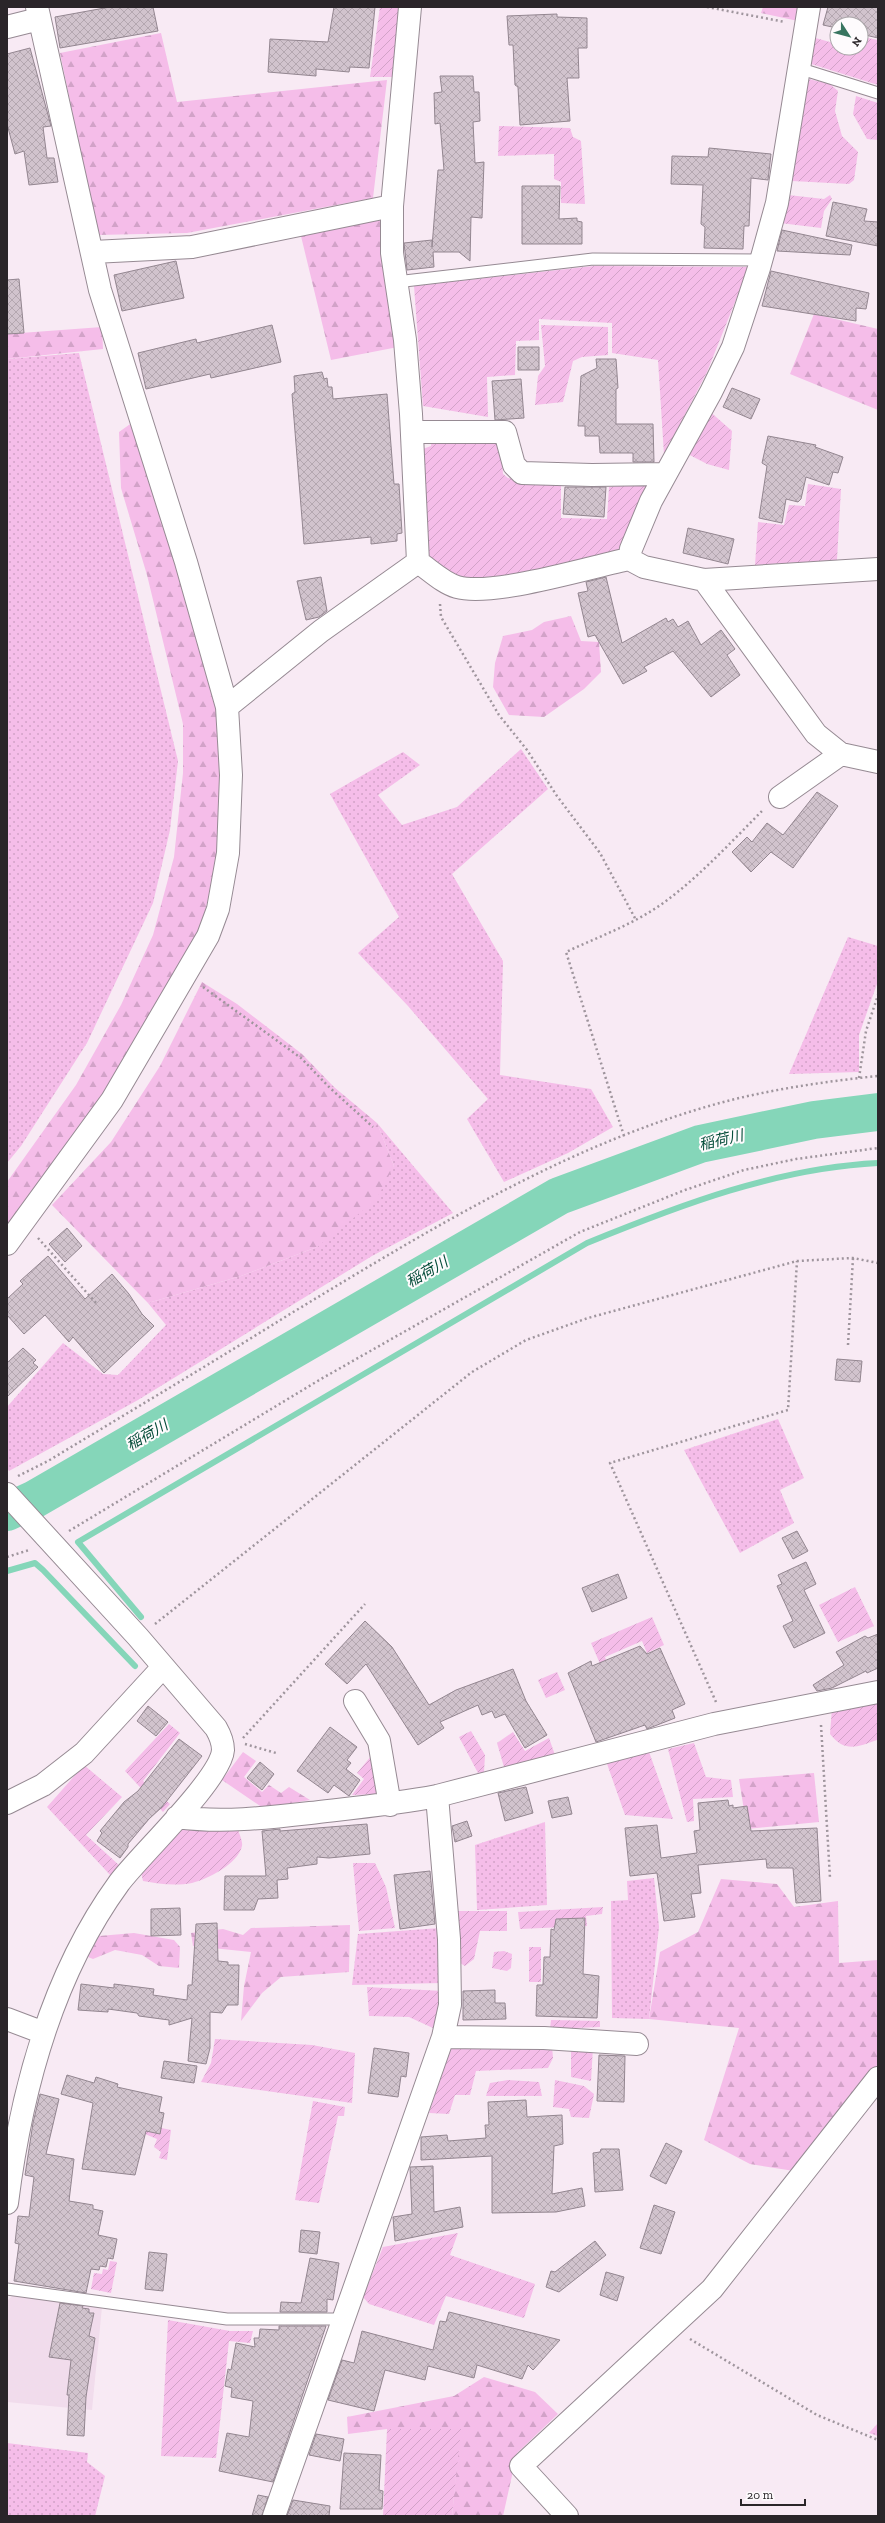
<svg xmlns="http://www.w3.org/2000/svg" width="885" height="2523" viewBox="0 0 885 2523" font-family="'Zilla Slab','Noto Sans JP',serif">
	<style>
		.built { fill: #f1dcec }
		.grass { fill: url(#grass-dots) }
		.forest { fill: url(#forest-firs) }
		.garden { fill: url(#garden-furrows) }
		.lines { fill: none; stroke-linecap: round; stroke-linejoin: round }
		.stream { stroke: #85d6b9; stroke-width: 6 }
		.river { stroke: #85d6b9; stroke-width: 38 }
		.building { fill: url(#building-cross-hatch); stroke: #938690 }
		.service-casing { stroke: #968a93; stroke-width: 13 }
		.minor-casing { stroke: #968a93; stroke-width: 24 }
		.path { stroke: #9f959d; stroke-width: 2.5; stroke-dasharray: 2 3; stroke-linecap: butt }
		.service { stroke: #fff; stroke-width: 11 }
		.minor { stroke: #fff; stroke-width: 22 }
		.labels { text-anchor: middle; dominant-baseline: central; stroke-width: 4; stroke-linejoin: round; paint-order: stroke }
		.water-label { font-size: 15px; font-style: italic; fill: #074e3b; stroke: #fefbfd }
	</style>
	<defs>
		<pattern id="grass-dots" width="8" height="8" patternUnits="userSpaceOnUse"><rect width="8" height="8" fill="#f5bde9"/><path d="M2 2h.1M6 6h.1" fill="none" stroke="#d2a2c8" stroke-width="1.8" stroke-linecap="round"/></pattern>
		<pattern id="forest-firs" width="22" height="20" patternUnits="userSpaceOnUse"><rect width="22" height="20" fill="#f5bde9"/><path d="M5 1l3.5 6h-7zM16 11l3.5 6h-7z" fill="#d2a2c8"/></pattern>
		<pattern id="garden-furrows" width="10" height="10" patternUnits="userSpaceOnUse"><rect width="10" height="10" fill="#f5bde9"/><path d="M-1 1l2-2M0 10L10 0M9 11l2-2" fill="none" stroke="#d2a2c8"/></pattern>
		<pattern id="building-cross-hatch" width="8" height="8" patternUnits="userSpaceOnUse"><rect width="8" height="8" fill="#d1c3cd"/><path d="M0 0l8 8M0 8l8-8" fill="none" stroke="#b4a7b0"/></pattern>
	</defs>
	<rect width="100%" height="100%" fill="#f8eaf4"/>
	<path class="built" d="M12 2296 102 2307 92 2410 7 2402V2301Z"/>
	<path class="grass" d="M79 353 178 761 170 830 153 903 87 1043 21 1146 7 1163V359Z
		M521 749 548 789 452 874 503 961 500 1075 591 1089 613 1127 568 1153 504 1182 467 1119 488 1099 408 1006 358 953 399 917 330 794 403 752 420 765 378 795 402 825 457 807Z
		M848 937 878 946V981L859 1035V1072L789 1074Z
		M377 1123 453 1213 372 1256 138 1400 9 1471 7 1468V1407L63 1343 103 1374 118 1375 166 1325 148 1303 241 1276 317 1247 394 1166Z
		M778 1419 804 1478 780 1490 794 1523 740 1553 684 1450Z
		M545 1822 547 1905 477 1910 475 1845Z
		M654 1878 659 1927 649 2019 612 2018 611 1901 628 1900 627 1881Z
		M440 1928 443 1983 352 1985 358 1934Z
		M878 2423V2436L869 2433Z
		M7 2443 88 2453 87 2462 105 2476 95 2516H7Z"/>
	<path class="forest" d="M763 7H801L798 21 761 13Z
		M161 33 177 102 387 80 373 198 187 233 98 235 60 53Z
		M383 215 398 347 331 360 300 232Z
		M814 314 878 329V410L790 374Z
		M102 327 103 349 7 359V334Z
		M133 422 219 712 222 792 219 854 201 927 107 1090 7 1227V1182L76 1085 121 1005 153 935 174 857 183 773V724L147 575 121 488 119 432Z
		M571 616 581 641 599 642 601 672 584 689 544 717 509 715 493 687 495 663 503 636 532 630 544 622Z
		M202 982 237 1004 302 1054 334 1087 377 1123 394 1166 376 1200 317 1247 241 1276 148 1303 52 1205 111 1142 160 1066Z
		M243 1752 256 1761 244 1777 262 1792 269 1785 281 1793 289 1787 310 1800 263 1808 222 1780Z
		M814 1773 819 1822 747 1829 739 1779Z
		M721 1879 777 1884 794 1907 838 1901 839 1963 878 1960V2064L794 2171 750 2164 704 2140 739 2028 649 2019 660 1952 698 1932Z
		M350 1925 349 1972 281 1977 262 1993 241 2021 244 1986 251 1952 193 1946 191 1933 223 1929 243 1935 251 1928Z
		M134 1933 174 1940 180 1947 179 1968 159 1966 142 1955 115 1950 93 1959 88 1957 99 1936Z
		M484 2377 535 2392 558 2414 517 2453 503 2516H452L460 2429H387L348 2434 347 2417 454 2396Z"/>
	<path class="garden" d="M380 7 399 8 394 77H370Z
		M812 37 837 44V48H861L863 37 878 40V85L808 63Z
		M804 78 830 84 838 91 835 111 842 136 858 152 854 180 849 184 792 181Z
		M856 96 878 103V140L867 139 853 114Z
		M499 126 570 128 573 137 581 141 585 204 561 203V182L554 179V154L498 156Z
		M788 195 824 199 830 195 832 199 824 211 821 228 780 223Z
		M594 266 749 267 707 372 664 455 658 360 612 353V323L539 319V340L516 341 515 375 487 377 488 417 423 406 414 286Z
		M541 325 608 327V355L582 357 573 361 563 402 535 405 538 376 545 366Z
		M707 409 732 431 729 470 707 464 684 452Z
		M432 437 500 438 503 474 508 478 561 485V518L607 519 609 487 651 483 623 552 481 583 456 577 427 558 420 450 431 446Z
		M808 484 841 489 837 560 755 565 758 522 784 525 789 505 805 506Z
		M855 1587 874 1626 838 1642 819 1605Z
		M652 1617 664 1645 647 1653 642 1641 605 1657 616 1685 610 1687 591 1643Z
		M557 1672 565 1690 546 1698 538 1680Z
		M878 1701 877 1740C857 1747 845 1753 830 1734L832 1708Z
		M169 1724 180 1733 143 1781 170 1804 163 1812 125 1771Z
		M471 1731 485 1755 484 1772 478 1773 459 1737Z
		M513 1732 525 1751 549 1738 555 1755 504 1767 497 1743Z
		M694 1743 706 1777 731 1780 733 1797 693 1799 694 1821 687 1822 668 1749Z
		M648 1749 673 1819 625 1815 606 1761Z
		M372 1755 379 1794 352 1795 364 1779 357 1773Z
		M84 1765 122 1797 86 1835 120 1866 111 1876 47 1807Z
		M238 1829C239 1834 243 1841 242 1846 238 1864 208 1879 192 1883 176 1886 158 1884 143 1881L141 1872 179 1830Z
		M353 1863H375L386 1887 395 1928 359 1931Z
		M603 1907 602 1914 586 1916 587 1926 520 1929 518 1912Z
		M458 1911H507V1931H480L474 1959 465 1966 460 1963Z
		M529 1947H541V1982H529Z
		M504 1951 512 1954 511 1968 507 1971 492 1968 494 1952Z
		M367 1987 443 1991 435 2029 409 2017 369 2016Z
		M551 2020 600 2021V2027L550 2029Z
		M215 2039 312 2045 355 2053 352 2103 201 2082 211 2063Z
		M452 2044 552 2046 553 2058 548 2068 476 2071 470 2095H455L449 2114 429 2113Z
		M571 2045 593 2047 591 2081 571 2077Z
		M508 2080 539 2082 542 2096H486L490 2083Z
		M555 2080 584 2086 594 2094 589 2118 571 2117 569 2109 553 2107Z
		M313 2101 345 2107 344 2116H338L319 2203 295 2200Z
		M147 2125 171 2130 167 2160 159 2158 161 2152 154 2147 157 2139 145 2134Z
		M458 2233 450 2255 535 2284 524 2318 446 2296 434 2325 369 2304 363 2297 383 2247Z
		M110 2261 117 2262 111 2293 91 2289 94 2273 102 2274 103 2269 108 2270Z
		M168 2320 230 2331H253L250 2343 229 2341 216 2458 161 2456Z
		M387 2429H461L452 2516H383Z"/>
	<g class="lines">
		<path class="stream" d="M7 1571 35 1563 43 1570 135 1666
			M141 1617 78 1542 587 1243C680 1205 777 1168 878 1163"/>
		<path class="river" d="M7 1512 35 1499 559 1196 700 1144 814 1120 878 1112"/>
	</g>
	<path class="building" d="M110 7H153L158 31 60 48 55 17Z
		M334 7H375L369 68 350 67 349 72 316 69V76L268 72 270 39 328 42Z
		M828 7H878V38L861 34V24H837V28L823 25Z
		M557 14V17L587 18V48H578L579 78H567L570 121 520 125 518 87 515 85 513 45H509L507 16Z
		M30 48 51 126 43 127 47 158H54L58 182 29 185 24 151 15 154 7 124V54Z
		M440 76H473L474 92H479L480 121 473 122 475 163 484 162 482 218 471 217 470 261 459 252H433L434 267 407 270 404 243 432 240V247L438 170H444L440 123 435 124 434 93 442 92Z
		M709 148 771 154 768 180 751 178 749 226H744L743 249 704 248 705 227 701 224 703 185 671 184 672 156 708 157Z
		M522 186H560L559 219 577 218V221L582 222V244H522Z
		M833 202 867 209 864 221 878 222V246L826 236Z
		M782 230 852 245 850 255 777 251Z
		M176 261 184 298 122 311 114 275Z
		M771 271 869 293 866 309 856 308V321L762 306Z
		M19 279 24 333 7 334V280Z
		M272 325 281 362 211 378 210 374 146 389 138 353 196 339 197 343Z
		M518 347H539V370H518Z
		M596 359H616L618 388 616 389V424H653L654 462H633V453H600L599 436H585V426H578L581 376 597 368Z
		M322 372 324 379 327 378 328 387H332L333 399 387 394 394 484H399L402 533 397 534V541L371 544V537L304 544 292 394 295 392 294 376Z
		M521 379 524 418 495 420 492 381Z
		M732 388 760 399 751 419 723 407Z
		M768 436 816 445 815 447 843 457 838 473 833 472 829 485 806 477 801 499 798 502 786 499 782 523 759 518 767 466 762 463Z
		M565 487H606L604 517 563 514Z
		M688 528 734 539 728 564 683 553Z
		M321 577 327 611 319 617 306 620 297 581Z
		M606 577 622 643 666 618 668 622 673 619 678 627 688 621 701 645 721 630 735 649 727 655 740 675 711 697 673 651 644 667 647 671 623 684 595 635 588 637 578 593 588 591 586 582Z
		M817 792 838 806 793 868 771 852 751 872 732 852 747 837 752 842 767 823 783 835Z
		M67 1228 82 1246 65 1262 49 1244Z
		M48 1256 85 1299 112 1274 129 1294 142 1314 154 1326 104 1373 73 1337 69 1342 45 1315 24 1334 7 1315V1299L23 1284 20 1281Z
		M23 1348 36 1360 33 1363 38 1367 7 1397V1363Z
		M837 1359 862 1361 860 1382 835 1380Z
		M797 1531 808 1551 793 1559 782 1538Z
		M806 1562 816 1584 804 1590 825 1633 794 1648 783 1626 793 1621 777 1586 782 1584 778 1575Z
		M618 1574 627 1598 592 1612 582 1588Z
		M365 1621 392 1647 429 1705 456 1690 513 1669 526 1701 547 1735 525 1748 505 1714 495 1718 492 1711 482 1715 478 1705 440 1722 444 1728 418 1745 366 1664 347 1684 325 1664Z
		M878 1634V1668L867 1673 866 1671 832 1688 817 1691 813 1685 844 1665 836 1652 865 1636 868 1638Z
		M640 1646 647 1654 660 1648 685 1704 672 1710 675 1718 647 1729 645 1725 596 1742 568 1673 591 1661 592 1666Z
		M148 1706 168 1722 156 1736 137 1721Z
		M330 1727 357 1747 347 1760 351 1763 346 1769 360 1780 349 1796 334 1785 328 1793 297 1771Z
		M179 1739 202 1756 162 1807 149 1819 128 1844V1847L120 1858 97 1841 102 1833 100 1831 124 1802 138 1791Z
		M260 1762 274 1774 262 1790 247 1778Z
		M526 1787 533 1813 505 1821 498 1793Z
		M568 1797 572 1814 552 1818 548 1801Z
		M728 1800 729 1806 733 1805V1808L747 1806 751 1831 817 1828 821 1901 796 1903 793 1868H767L766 1859 698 1865 701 1893 691 1894 695 1917 664 1921 657 1873 630 1876 625 1828 657 1825 661 1858 697 1853 694 1831 700 1830 698 1803Z
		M467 1821 472 1836 455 1842 452 1826Z
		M367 1824 370 1854 329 1858 317 1857V1864L287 1868 288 1879 277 1880 278 1898 258 1899 254 1910H224L225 1876H266L262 1831 280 1829V1831Z
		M430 1871 435 1924 400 1929 394 1875Z
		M180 1908 181 1935 151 1936V1909Z
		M585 1918 583 1974 599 1976 597 2018 536 2016 537 1985H543L544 1957H550L551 1929 554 1930 556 1919Z
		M217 1923 218 1961 228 1962V1965H239L238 2005H227L222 2013 210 2012V2048L206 2064 188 2061 192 2018 169 2025V2020L139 2016 137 2013 108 2009V2012L78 2010 81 1984 114 1988V1984L154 1989 153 1995 187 2000 188 1985H192L196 1924Z
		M495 1990V2003H505L506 2019 463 2020V1991Z
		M374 2048 409 2053 406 2077 401 2076 398 2097 368 2093Z
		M599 2055 625 2056 624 2102 597 2101Z
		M164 2061 197 2066 194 2083 161 2078Z
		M67 2075 94 2083 96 2077 118 2084 117 2087 162 2097 159 2112 164 2113 160 2134 146 2131 135 2175 82 2169 93 2103 61 2094Z
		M40 2094 59 2099 46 2154 74 2159 69 2201 93 2205V2209L103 2211 98 2235 117 2239 113 2259 108 2258 106 2267 100 2266 99 2270 91 2269 86 2293 14 2281 19 2244 15 2243 18 2216 29 2217 34 2177 25 2175 33 2123Z
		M526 2100 527 2117 562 2115 563 2144 554 2146 552 2194 582 2188 585 2206 556 2212 492 2213V2156L421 2160V2137L447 2135 448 2141 486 2138 485 2125H489L488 2102Z
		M666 2143 682 2151 666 2184 650 2176Z
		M601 2149H619L623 2190 595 2192 593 2153 600 2152Z
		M433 2166 434 2212 460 2207 463 2227 395 2241 393 2217 412 2214 410 2167Z
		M654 2205 675 2212 661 2254 640 2248Z
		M301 2230 320 2232 317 2254 299 2252Z
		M595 2241 606 2255 559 2292 546 2287 551 2271 555 2272Z
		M149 2252 167 2254 163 2291 145 2289Z
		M310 2258 339 2263 333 2300 327 2299V2312H280L281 2302 301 2303Z
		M606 2272 624 2277 617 2301 600 2295Z
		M60 2303 83 2306 82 2308 89 2309V2313H94L89 2336 95 2338 86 2397 84 2436 67 2435 69 2395H67L71 2360 49 2357Z
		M449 2312 560 2340 533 2370 528 2365 522 2379 477 2365 474 2378 428 2366 425 2380 385 2370 374 2411 328 2400 342 2360 354 2363 362 2331 433 2350 440 2321 446 2322Z
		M279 2326H326L273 2482 219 2471 227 2433 249 2437 253 2401 231 2397 232 2388 225 2386 228 2369 231 2370 236 2343 255 2347 254 2338H259L260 2329 279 2330Z
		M316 2434 344 2439 340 2461 309 2455Z
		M344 2453 381 2455 379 2490 383 2491 382 2509H340Z
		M258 2495 268 2497 262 2516H252Z
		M293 2500 330 2506 329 2516H287Z"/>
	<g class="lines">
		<defs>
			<path id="service" d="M798 68 878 93
				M396 282 593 259 761 260
				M7 2289 227 2319H345"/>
			<path id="minor" d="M410 7 392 206V253L405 340 411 414 418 562
				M7 27 39 19
				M93 252 192 247 392 206
				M412 432H505L514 465 522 473 592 475 665 474
				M629 559 631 549 651 501 711 392 733 347 759 268 777 203 809 7
				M418 562C430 570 443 583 457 587 493 597 590 567 629 559L644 567 704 580 878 569
				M704 580 816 734 841 754
				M227 707 321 631 418 562
				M780 797 841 754 878 762
				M7 1244 112 1100 208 936 218 909 228 853 231 775 227 707 186 562 100 290 37 7
				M7 1494 138 1637 216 1728C220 1735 223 1742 223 1750 221 1779 139 1856 119 1883 52 1975 21 2091 7 2203
				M355 1701 379 1741 390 1805
				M7 1803 43 1785 84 1753 163 1667
				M177 1817C221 1823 266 1818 310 1813 353 1808 395 1804 437 1796L714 1724 878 1692
				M7 2019 44 2033
				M443 2037 544 2038 637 2044
				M274 2516 443 2037 450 2005 449 1939 437 1796
				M567 2516 521 2466 712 2289 878 2078"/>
		</defs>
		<use href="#service" class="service-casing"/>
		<use href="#minor" class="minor-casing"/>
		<path class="path" d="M707 7 785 22
			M440 604 441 617 499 715 527 750 557 796 600 853 636 920
			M203 987 301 1058 330 1088 373 1127
			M859 1078 866 1031 878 995
			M624 1136 566 952C600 936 635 924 666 901 701 875 732 841 763 810
			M38 1238 96 1303
			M848 1345 853 1258
			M18 1476 48 1461C129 1412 210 1364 290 1314 429 1230 572 1141 731 1100 780 1088 829 1081 878 1076
			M69 1531 321 1379 580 1232 685 1190 744 1170 796 1159 878 1148
			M7 1557 29 1550
			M155 1624 472 1372 526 1340 588 1318 797 1261 853 1258 878 1263
			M716 1702 610 1463 788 1410 797 1261
			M821 1725 830 1878
			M243 1738 365 1604
			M245 1744 276 1753
			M690 2339 817 2415 878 2440"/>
		<use href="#service" class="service"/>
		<use href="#minor" class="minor"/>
	</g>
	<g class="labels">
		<g class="water-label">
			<text transform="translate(721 1140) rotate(-13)">稲荷川</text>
			<text transform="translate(427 1272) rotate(-30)">稲荷川</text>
			<text transform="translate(147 1435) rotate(-30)">稲荷川</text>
		</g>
	</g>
	<rect width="885" height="2523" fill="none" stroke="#2a2529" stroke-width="16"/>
	<g transform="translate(849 36) rotate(126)"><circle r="19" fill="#fefbfd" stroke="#a9a5a8"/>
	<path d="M0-3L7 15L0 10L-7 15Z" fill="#387560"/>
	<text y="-6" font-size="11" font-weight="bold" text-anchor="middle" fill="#2a2529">N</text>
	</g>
	<path d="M741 2499v6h64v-6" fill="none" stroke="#2a2529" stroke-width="2"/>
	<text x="747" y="2499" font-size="12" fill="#2a2529" stroke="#fefbfd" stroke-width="3" paint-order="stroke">20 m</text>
</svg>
